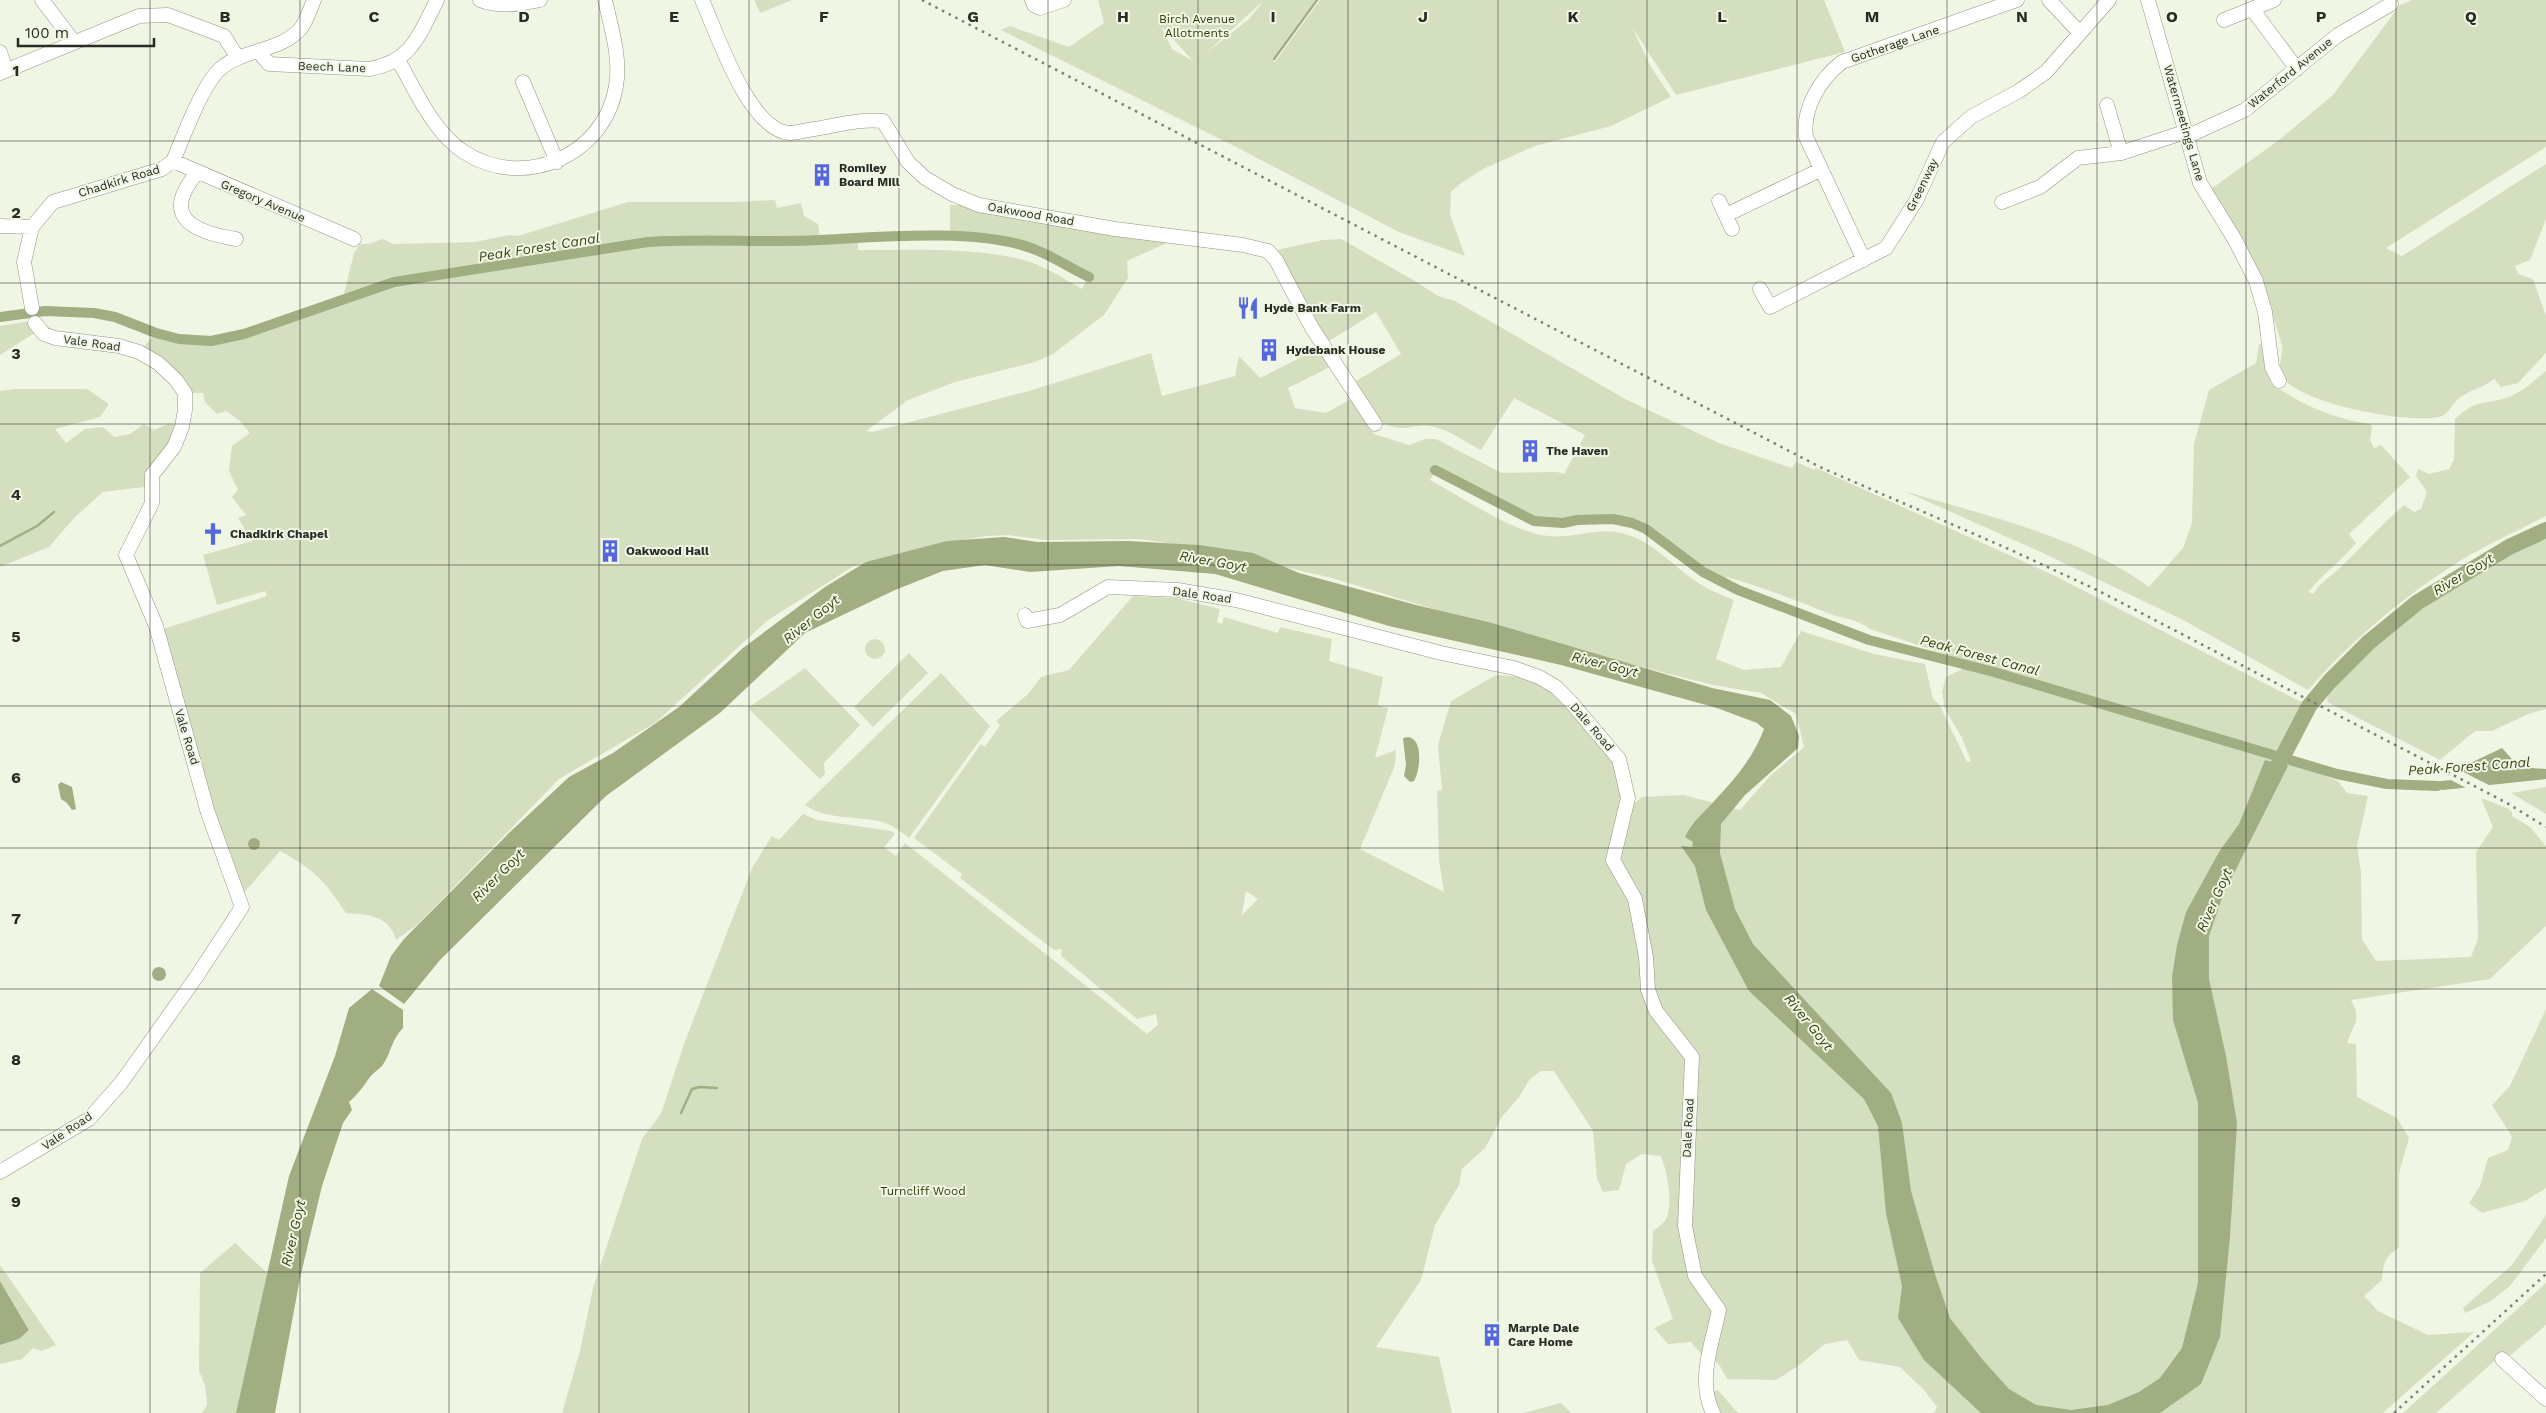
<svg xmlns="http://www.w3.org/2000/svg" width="2546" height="1413" viewBox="0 0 2546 1413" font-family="'Work Sans',sans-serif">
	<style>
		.green { fill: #d4dfbf; fill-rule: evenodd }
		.water { fill: #a0ae82 }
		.pier { fill: #f0f6e4 }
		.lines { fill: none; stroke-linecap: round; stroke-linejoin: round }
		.stream { stroke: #a0ae82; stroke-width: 2.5 }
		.canal { stroke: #a0ae82; stroke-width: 10 }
		.river { stroke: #a0ae82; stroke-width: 16 }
		.minor-casing { stroke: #8f9484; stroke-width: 15 }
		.minor { stroke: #fff; stroke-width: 14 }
		.rail { stroke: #7c8075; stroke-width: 2.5; stroke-dasharray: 2.5 5; stroke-linecap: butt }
		.grid { fill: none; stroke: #292c25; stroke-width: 1; stroke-opacity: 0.55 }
		.labels { text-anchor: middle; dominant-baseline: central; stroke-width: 4; stroke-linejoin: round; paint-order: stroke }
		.park-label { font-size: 12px; fill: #2f3c08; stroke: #f0f6e4 }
		.street-label { font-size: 12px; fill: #292c25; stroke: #f0f6e4 }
		.poi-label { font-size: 12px; font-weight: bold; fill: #292c25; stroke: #f0f6e4; text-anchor: start }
		.water-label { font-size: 14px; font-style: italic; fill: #384513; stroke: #f0f6e4 }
		.grid-label { font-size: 16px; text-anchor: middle; font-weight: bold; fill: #292c25; stroke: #f0f6e4; stroke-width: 4; stroke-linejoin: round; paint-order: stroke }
	</style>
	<rect width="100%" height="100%" fill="#f0f6e4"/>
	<path class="green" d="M754 0H792L760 13Z
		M1098 0H1315L1272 59 1275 62 1320 0H1824L1845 52 1676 95 1632 27 1651 67 1671 97 1611 126 1535 146 1483 169 1461 183 1451 192 1450 214 1465 256 1399 232 1238 148 1001 30 1010 26 1069 47 1104 23ZM1262 3 1249 19 1205 54 1261 3ZM1162 28H1163L1193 61 1172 49Z
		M2412 0H2546V147L2386 248 2402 256 2546 164V219L2530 260 2515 266 2518 274 2533 279 2546 316V353L2518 383 2501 387 2494 379C2483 388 2469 390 2458 399 2451 405 2449 415 2439 417 2409 424 2298 404 2282 376 2276 366 2284 356 2282 346 2271 303 2251 263 2231 223 2230 212 2217 201 2211 189L2279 140 2333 95 2400 5Z
		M775 200 777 208 801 203 804 216 818 224 820 240 858 236V250C911 250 968 247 1020 259 1041 264 1063 278 1082 289L1088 277 1031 248 983 239 950 237V205H979L1178 238 1127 261 1128 278 1104 315 1053 354 1035 362 955 382 908 400 866 431 872 432 1029 391 1151 353 1162 396 1235 376 1239 356 1260 378 1319 348 1330 367 1288 388 1295 408 1326 413 1351 399 1374 434 1409 445 1425 439H1436L1502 473 1557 472 1564 474 1585 435 1514 398 1481 450C1465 442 1447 428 1429 426 1420 424 1411 428 1402 428 1375 428 1365 402 1353 383L1401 354 1376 312 1326 343 1276 252 1281 249 1323 240 1341 239 1415 281 1438 296 1455 301 1627 400 1719 443 1792 468 1796 462 1814 470 1816 468 2051 574 2309 706 2282 758 2338 781 2347 793 2368 796 2357 846 2361 872 2362 939 2376 961 2471 957 2478 939 2476 852 2493 827 2481 798 2509 809 2512 812V816L2530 827 2546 846V926L2490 979 2351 1000C2362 1021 2354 1022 2347 1043L2356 1044 2357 1097 2397 1118 2409 1138 2399 1173V1248C2385 1255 2383 1265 2382 1280L2364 1296 2378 1311 2428 1335 2474 1332 2383 1413H1934L1937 1407 1924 1390 1900 1367 1859 1360 1847 1340 1825 1344 1798 1366 1776 1380 1727 1379 1720 1366 1709 1355H1702L1691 1342 1668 1344 1654 1328 1673 1319 1652 1261 1653 1231C1659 1227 1666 1222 1668 1214 1672 1198 1667 1171 1661 1156L1642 1154 1626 1164 1619 1190 1603 1192 1597 1179 1593 1131 1554 1071H1541L1530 1079 1519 1097 1502 1117 1485 1148 1462 1169 1459 1185 1435 1225 1421 1280 1376 1347 1439 1357 1452 1413H562L580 1351 593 1288 642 1139 660 1115 665 1102 684 1044 752 868 772 836 779 840 803 814 817 820 891 831 895 834 884 847 896 856 905 843 1147 1034 1158 1025 1156 1014 1137 1019 1061 956 1062 949 1054 950 960 878 962 874 914 838 981 744 985 747 1000 725 996 721 1028 694 1041 677 1069 670 1133 596 1176 598 1220 609 1217 622 1222 624 1224 617 1278 633 1280 627 1332 639 1329 661 1383 677 1378 705 1388 708 1375 758 1396 750 1395 765 1360 849 1444 892 1439 860 1437 791 1442 790 1438 745 1451 701 1496 675 1522 677 1537 681 1553 691 1616 762 1623 799 1607 865 1613 860 1626 810 1642 797 1684 795 1740 810 1770 776 1804 747 1796 714 1761 693 1713 685 1594 655 1499 629 1332 578 1202 548 1140 539 1046 540 1008 535 986 536 940 544 854 566 768 620 655 723 559 779 418 924 396 940C389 915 369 915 346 913 323 879 316 871 280 851L243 894 205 790 163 629 267 596 265 591 217 605 203 555 252 541 238 518 246 515 232 497 238 490 229 471 232 446 250 433 240 421 226 411 217 414 205 402 203 393H185L139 352 156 333C174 338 192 342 210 341 245 341 309 311 343 298L354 253 360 244H369L383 239 393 244 475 242 509 235 518 236 628 202H734ZM1436 470 1534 521 1563 523 1577 520 1613 519 1632 523 1646 529 1703 572 1723 582 1727 577C1762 587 1796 600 1830 614 1845 619 1857 619 1870 629L1960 659 1959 662 1969 666 1946 677 1942 692 1945 709 1962 738 1971 761 1967 762 1939 704 1933 699 1925 664 1874 654 1801 631 1781 667 1744 670 1716 659 1734 600C1723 595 1710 591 1700 584 1676 569 1656 544 1628 535 1602 525 1576 539 1550 536 1515 534 1462 497 1430 480ZM1246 891 1258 899 1242 915V914Z
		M31 321 36 332 0 355V326Z
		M2259 344 2267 345 2271 383C2299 404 2334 419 2370 424L2372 427 2370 440 2374 448 2381 445 2410 477 2349 534 2356 543C2341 561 2323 574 2308 592L2313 594C2322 580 2335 574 2346 562 2365 543 2383 523 2404 505L2414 512 2421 509 2427 492 2416 476 2418 469 2429 474 2449 469 2454 460 2455 419C2478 397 2486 406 2511 396 2525 390 2535 380 2546 371V516C2514 533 2479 548 2449 568 2398 601 2348 644 2308 690L2183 620 2043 553 1904 491C1987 516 2079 536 2149 587L2183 548 2192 523 2194 444 2209 390 2256 363Z
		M15 389H87L109 404 100 417 55 429 66 443 85 429 103 427 114 437 130 434 144 424 154 430 168 424 182 427 152 486 103 492 74 518 49 547 0 567V391Z
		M2546 530V709L2528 714 2492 731H2475L2440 760 2327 702 2329 682 2369 642 2411 607 2509 547Z
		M865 649a10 10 0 1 1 20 0a10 10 0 1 1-20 0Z
		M909 653 928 673 873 727 854 707Z
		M805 668 860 725 824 763 825 774 820 779 748 708Z
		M941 673 990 726 909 838C900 831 893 825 882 822 857 815 828 821 805 805Z
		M2546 787V814L2511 793Z
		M2546 1009V1188L2525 1201 2482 1213 2469 1203 2480 1186 2488 1158 2508 1150 2512 1137 2492 1105 2510 1086Z
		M2546 1215V1238L2510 1286 2491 1301 2465 1313 2463 1308 2512 1265Z
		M235 1243 281 1286 262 1413H202L207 1405 205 1385 199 1371 200 1273Z
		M0 1265 56 1345 41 1351 33 1348 22 1359 0 1364V1345L19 1339 29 1329 0 1281Z
		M2546 1283V1325L2506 1359 2500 1356 2436 1413H2403Z
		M1718 1390 1736 1411 1739 1413H1713L1707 1393Z
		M1561 1403 1571 1413H1523Z"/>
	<path class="water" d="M1004 537 1037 542 1128 541 1199 545 1253 553 1299 573 1416 605 1492 623 1712 688 1770 700 1791 716 1799 736 1798 748 1745 795 1721 824 1720 853 1735 909 1753 944 1891 1093 1902 1123 1911 1191 1935 1274 1950 1318 1982 1359 2009 1389 2036 1405 2071 1410 2108 1405 2139 1392 2160 1378 2182 1348 2198 1283V1103L2173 1020 2172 977 2177 945 2186 912 2219 852 2239 824 2265 760 2288 766 2223 895 2209 936V979L2226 1056 2237 1123 2230 1237 2220 1337 2201 1384 2160 1413H1981L1924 1360 1898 1318 1902 1286 1886 1213 1878 1126 1864 1099 1749 991 1706 910 1695 866 1681 846 1692 847 1693 842 1685 837C1692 821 1705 812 1716 799 1736 778 1754 756 1764 729L1757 723 1717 708 1561 665 1389 626 1215 574 1119 566 1030 572 985 565 943 571 895 590 805 633 721 712 606 796 440 960 404 1004 379 986 391 956 404 939 510 832 569 777 613 753 679 707 743 648 825 587 866 562 947 541Z
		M1408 737C1424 739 1420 771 1414 781L1410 782 1404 776 1406 765 1403 738Z
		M2502 748 2519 767 2546 769V779L2443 790 2423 786 2441 781 2473 778 2458 769Z
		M61 782 72 787 76 809 72 810 67 803 61 799 58 785Z
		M248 844a6 6 0 1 1 12 0a6 6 0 1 1-12 0Z
		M152 974a7 7 0 1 1 14 0a7 7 0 1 1-14 0Z
		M372 989 403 1010V1028C390 1042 392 1052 382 1066 378 1070 373 1073 370 1077 363 1087 358 1094 349 1102L352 1110 343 1123 322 1186 300 1278 275 1413H236L289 1176 335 1056 349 1008Z
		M0 1281 29 1330 19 1339 0 1345Z"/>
	<path class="pier" d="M2456 768 2475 778 2491 786 2470 790 2447 778 2466 776 2456 771Z"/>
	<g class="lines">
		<path class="stream" d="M1274 59 1317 0
			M0 546 37 526 54 512
			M681 1113 692 1089 700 1087 717 1088"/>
		<path class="canal" d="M0 317 45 311 94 313 115 317 156 333 179 339 211 341 244 334 394 282 648 242C705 238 762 243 819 240 878 237 976 228 1031 248 1051 255 1070 268 1089 277
			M1435 470 1534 521 1563 523 1577 520 1613 519 1632 523 1646 529 1703 572 1738 590 1869 640 1994 672 2337 774 2387 784 2437 786"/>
		<path class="river" d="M2269 783 2309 706 2329 682 2369 642 2418 602 2509 547 2546 530"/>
		<defs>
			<path id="minor" d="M42 0 74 42
				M480 0C500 8 519 4 540 0
				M702 0C717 33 748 129 789 133 795 133 802 131 808 130 833 127 858 118 883 121L908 162 925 178 952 194 979 205 1115 229 1243 245 1268 251 1276 260 1312 328 1375 424
				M1032 0 1034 5 1040 8 1064 0
				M2049 0 2079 32
				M2148 0 2200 183 2235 240 2256 281 2265 312 2272 367 2279 381
				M2252 9 2297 69
				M2224 20 2274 0
				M258 51 269 64 369 69C412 62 419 35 437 0
				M0 52 6 70
				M398 60C416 91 433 132 464 152 523 191 605 156 616 86 621 58 611 27 605 0
				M0 73 139 16 168 15 224 36 238 58
				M523 82 557 162
				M2107 105 2121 153
				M2186 137 2245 110 2338 35 2391 4
				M173 161 354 239
				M197 173C160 217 193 232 236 239
				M1719 201 1732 229
				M2002 202 2040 187 2078 158 2121 153 2185 132
				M1726 215 1820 170
				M0 226 32 227
				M1864 260 1806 137C1802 109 1820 79 1842 62L2017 0
				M1760 289 1770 307 1886 248 1916 201 1943 142 1971 117 2019 91 2046 72 2109 0
				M32 308 24 262 32 227 53 202 162 169 173 161C183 138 202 85 220 69 242 49 281 52 301 28 307 20 310 9 314 0
				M1025 615 1027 621 1060 615 1108 587 1178 590 1236 600 1441 653 1514 668 1539 677 1556 687 1570 701 1619 759 1628 798 1613 860 1635 899 1646 957 1648 990 1656 1011 1692 1057 1685 1226 1695 1276 1719 1310C1712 1344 1697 1381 1713 1413
				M0 1172 89 1119 121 1083 197 976 242 907 208 813 156 626 126 555 152 503V475L174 447 182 427 185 410V393L176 380 158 363 139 352 119 346 55 338 44 334 35 323
				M2502 1359 2546 1399"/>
		</defs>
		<use href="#minor" class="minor-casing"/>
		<use href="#minor" class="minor"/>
		<path class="rail" d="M922 0 1820 467 2011 550 2097 590 2507 803 2546 827
			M2394 1413 2546 1274"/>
	</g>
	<path class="grid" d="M150 0V1413M300 0V1413M449 0V1413M599 0V1413M749 0V1413M899 0V1413M1048 0V1413M1198 0V1413M1348 0V1413M1498 0V1413M1647 0V1413M1797 0V1413M1947 0V1413M2097 0V1413M2246 0V1413M2396 0V1413M0 141H2546M0 283H2546M0 424H2546M0 565H2546M0 706H2546M0 848H2546M0 989H2546M0 1130H2546M0 1272H2546"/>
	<defs>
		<symbol id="building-bare" viewBox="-9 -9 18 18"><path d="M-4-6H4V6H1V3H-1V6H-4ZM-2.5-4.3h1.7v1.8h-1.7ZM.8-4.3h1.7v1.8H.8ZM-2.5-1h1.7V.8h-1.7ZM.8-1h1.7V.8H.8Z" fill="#5567dd" stroke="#f0f6e4" stroke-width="2.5" paint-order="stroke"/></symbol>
		<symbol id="restaurant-bare" viewBox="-9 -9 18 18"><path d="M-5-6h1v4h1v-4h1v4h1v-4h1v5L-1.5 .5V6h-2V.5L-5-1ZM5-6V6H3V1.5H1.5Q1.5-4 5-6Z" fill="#5567dd" stroke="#f0f6e4" stroke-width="2.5" paint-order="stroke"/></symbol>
		<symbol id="church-bare" viewBox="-9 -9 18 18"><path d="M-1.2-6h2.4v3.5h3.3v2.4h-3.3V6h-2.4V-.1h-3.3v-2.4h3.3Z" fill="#5567dd" stroke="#f0f6e4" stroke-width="2.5" paint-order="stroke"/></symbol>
	</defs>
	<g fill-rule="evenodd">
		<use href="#building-bare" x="806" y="159" width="32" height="32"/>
		<use href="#restaurant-bare" x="1232" y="292" width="32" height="32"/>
		<use href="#building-bare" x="1253" y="334" width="32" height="32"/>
		<use href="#building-bare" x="1514" y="435" width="32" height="32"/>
		<use href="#church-bare" x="197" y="518" width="32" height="32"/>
		<use href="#building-bare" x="594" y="535" width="32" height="32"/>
		<use href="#building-bare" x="1476" y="1319" width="32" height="32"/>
	</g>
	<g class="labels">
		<g class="park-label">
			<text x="1197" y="19">Birch Avenue<tspan x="1197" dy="14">Allotments</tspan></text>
			<text x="923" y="1191">Turncliff Wood</text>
		</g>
		<g class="street-label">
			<text transform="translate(1895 44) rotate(-19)">Gotherage Lane</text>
			<text transform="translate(332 67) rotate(2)">Beech Lane</text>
			<text transform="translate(2290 73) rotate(-39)">Waterford Avenue</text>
			<text transform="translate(2184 123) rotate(74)">Watermeetings Lane</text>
			<text transform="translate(119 181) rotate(-17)">Chadkirk Road</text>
			<text transform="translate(1922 185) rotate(-64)">Greenway</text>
			<text transform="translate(263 201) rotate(23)">Gregory Avenue</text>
			<text transform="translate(1031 214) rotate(10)">Oakwood Road</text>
			<text transform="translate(92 343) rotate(8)">Vale Road</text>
			<text transform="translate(1202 595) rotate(8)">Dale Road</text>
			<text transform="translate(1592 727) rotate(49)">Dale Road</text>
			<text transform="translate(187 737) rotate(73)">Vale Road</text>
			<text transform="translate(1688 1128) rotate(-87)">Dale Road</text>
			<text transform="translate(67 1131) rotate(-34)">Vale Road</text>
		</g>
		<g class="poi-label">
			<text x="839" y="168">Romiley<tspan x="839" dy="14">Board Mill</tspan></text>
			<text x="1264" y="308">Hyde Bank Farm</text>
			<text x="1286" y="350">Hydebank House</text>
			<text x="1546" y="451">The Haven</text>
			<text x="230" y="534">Chadkirk Chapel</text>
			<text x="626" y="551">Oakwood Hall</text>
			<text x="1508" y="1328">Marple Dale<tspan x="1508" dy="14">Care Home</tspan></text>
		</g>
		<g class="water-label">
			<text transform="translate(539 247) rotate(-9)">Peak Forest Canal</text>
			<text transform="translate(1213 561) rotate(10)">River Goyt</text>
			<text transform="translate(2463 574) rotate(-31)">River Goyt</text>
			<text transform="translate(811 619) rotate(-39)">River Goyt</text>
			<text transform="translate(1980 655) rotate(15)">Peak Forest Canal</text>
			<text transform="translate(1605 664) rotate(14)">River Goyt</text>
			<text transform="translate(2469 766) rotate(-4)">Peak Forest Canal</text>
			<text transform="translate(498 875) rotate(-45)">River Goyt</text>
			<text transform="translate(2214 900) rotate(-66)">River Goyt</text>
			<text transform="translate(1809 1022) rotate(51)">River Goyt</text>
			<text transform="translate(293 1233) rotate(-77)">River Goyt</text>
		</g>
	</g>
	<g class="grid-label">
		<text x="225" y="22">B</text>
		<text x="374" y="22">C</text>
		<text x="524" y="22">D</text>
		<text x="674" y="22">E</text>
		<text x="824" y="22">F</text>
		<text x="973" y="22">G</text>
		<text x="1123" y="22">H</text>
		<text x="1273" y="22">I</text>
		<text x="1423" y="22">J</text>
		<text x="1573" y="22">K</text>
		<text x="1722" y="22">L</text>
		<text x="1872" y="22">M</text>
		<text x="2022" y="22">N</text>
		<text x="2172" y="22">O</text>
		<text x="2321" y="22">P</text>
		<text x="2471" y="22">Q</text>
		<text x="16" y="76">1</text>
		<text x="16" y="218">2</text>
		<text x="16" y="359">3</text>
		<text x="16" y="500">4</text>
		<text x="16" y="642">5</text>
		<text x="16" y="783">6</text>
		<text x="16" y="924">7</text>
		<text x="16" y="1065">8</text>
		<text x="16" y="1207">9</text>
	</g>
	<path d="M18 38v8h136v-8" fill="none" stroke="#292c25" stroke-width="2.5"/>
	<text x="25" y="38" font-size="15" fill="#292c25" stroke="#f0f6e4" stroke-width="4" paint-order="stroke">100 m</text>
</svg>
